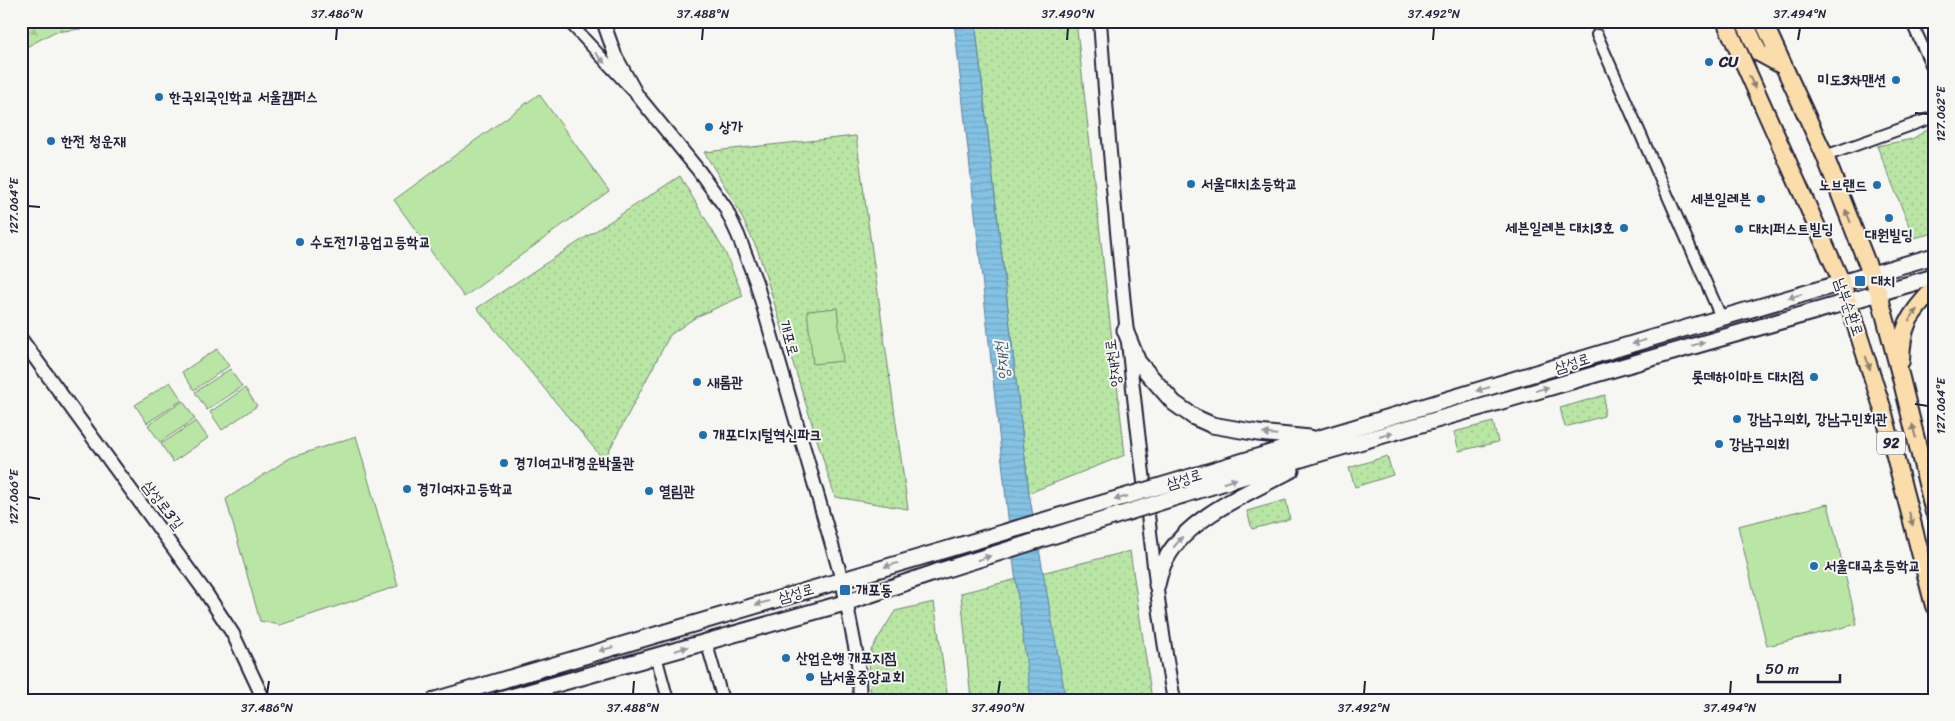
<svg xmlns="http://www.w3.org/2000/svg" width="1955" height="721" viewBox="0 0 1955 721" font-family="Sriracha,'Poor Story',sans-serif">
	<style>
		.green { fill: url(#green-dots); stroke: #6e8470 }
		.forest { fill: url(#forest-firs); stroke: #6e8470 }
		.pitch { fill: #b9e6a4; stroke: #6e8470 }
		.water { fill: url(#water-rules); stroke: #5d82a0 }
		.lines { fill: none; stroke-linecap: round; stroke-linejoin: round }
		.minor-casing { stroke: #22223b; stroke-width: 14 }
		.tertiary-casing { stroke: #22223b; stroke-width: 16 }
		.secondary-casing { stroke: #22223b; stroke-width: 19 }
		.primary-casing { stroke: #22223b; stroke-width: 20 }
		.minor { stroke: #f6f6f2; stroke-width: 10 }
		.tertiary { stroke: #f6f6f2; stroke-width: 12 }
		.secondary { stroke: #f6f6f2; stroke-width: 15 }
		.primary { stroke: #faddab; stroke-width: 16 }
		.secondary-bridge-casing { stroke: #22223b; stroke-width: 19; stroke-linecap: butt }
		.secondary-bridge { stroke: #f6f6f2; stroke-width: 15 }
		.oneway { fill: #9797a0 }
		.oneway2 { fill: #8e8073 }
		.ticks { fill: none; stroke: #22223b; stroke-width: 2 }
		.poi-dot { fill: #1f6fb2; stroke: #f6f6f2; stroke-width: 2 }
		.labels { text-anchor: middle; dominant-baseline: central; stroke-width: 4; stroke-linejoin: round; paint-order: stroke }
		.shield { fill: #f6f6f2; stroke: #626272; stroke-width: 1 }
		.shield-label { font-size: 14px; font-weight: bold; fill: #22223b }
		.poi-label { font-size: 15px; font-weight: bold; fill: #22223b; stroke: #f6f6f2; text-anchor: start }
		.street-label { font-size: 15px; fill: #22223b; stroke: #f6f6f2 }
		.water-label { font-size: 16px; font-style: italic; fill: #445a76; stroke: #f6f6f2 }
		.neatline { fill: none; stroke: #22223b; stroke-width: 2 }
		.ticks-label { font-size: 12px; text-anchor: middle; fill: #22223b }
	</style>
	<defs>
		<pattern id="green-dots" width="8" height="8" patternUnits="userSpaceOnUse" patternTransform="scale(1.25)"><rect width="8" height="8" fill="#b9e6a4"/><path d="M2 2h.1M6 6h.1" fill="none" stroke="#9fc58e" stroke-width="1.8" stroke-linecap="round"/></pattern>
		<pattern id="forest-firs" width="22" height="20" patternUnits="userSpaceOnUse" patternTransform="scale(1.25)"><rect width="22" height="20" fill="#b9e6a4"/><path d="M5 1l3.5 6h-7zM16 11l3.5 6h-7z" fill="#9fc58e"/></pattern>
		<pattern id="water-rules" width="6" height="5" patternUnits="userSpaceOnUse" patternTransform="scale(1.25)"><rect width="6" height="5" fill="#84c2e4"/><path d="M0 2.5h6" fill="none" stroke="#72a6c4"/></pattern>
	</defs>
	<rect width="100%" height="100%" fill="#f6f6f2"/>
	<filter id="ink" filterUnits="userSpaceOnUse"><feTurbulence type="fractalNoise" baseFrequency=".02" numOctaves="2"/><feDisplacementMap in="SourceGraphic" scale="10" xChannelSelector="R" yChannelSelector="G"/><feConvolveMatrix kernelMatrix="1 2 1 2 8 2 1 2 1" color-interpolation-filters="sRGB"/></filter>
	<g filter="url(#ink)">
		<path class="green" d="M975 21H1076L1125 455 1029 493Z
			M1934 126V233L1914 238 1877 146 1912 139Z
			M856 136 908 509 835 497 758 251 735 203 704 152Z
			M680 176 725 252 743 296 696 317 670 335 604 460 477 308Z
			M1605 395 1604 416 1565 427 1560 408Z
			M1493 422 1498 442 1459 451 1454 432Z
			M1387 456 1393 475 1355 487 1349 468Z
			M1286 500 1290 519 1252 529 1247 511Z
			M1130 551 1152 700H971L961 593Z
			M934 602 948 700H871L869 659 871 650 895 611Z"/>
		<path class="forest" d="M21 21H92L81 29 54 32 21 50Z"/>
		<path class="pitch" d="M539 94 609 191 464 297 394 200Z
			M837 308 843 361 813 364 807 311Z
			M217 349 229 366 194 390 182 372Z
			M230 369 242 387 207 410 195 392Z
			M170 382 182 400 147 423 135 405Z
			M245 388 257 406 222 430 210 412Z
			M183 401 195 419 160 442 148 425Z
			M196 421 208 438 173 462 161 444Z
			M356 436 398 586 280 625 260 621 226 499 290 458Z
			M1828 504 1857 624 1767 646 1738 526Z"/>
		<path class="water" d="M954 21H975L1029 493 1066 700H1031L1010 535Z"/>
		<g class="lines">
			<defs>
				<path id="minor" d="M568 21 632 90
					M1911 21 1934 71
					M1597 35 1721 317
					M1825 156 1934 117
					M706 641 723 700
					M656 656 668 700"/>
				<path id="tertiary" d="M603 21 615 55 637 95 699 171 725 207 738 235 756 282 842 580 858 662 860 700
					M1100 21C1111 181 1126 339 1146 498 1154 565 1161 633 1174 700
					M21 339 206 593 233 634 264 700"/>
				<path id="secondary" d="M1125 330 1138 362 1174 403 1194 417 1212 425 1258 433 1310 438
					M1184 479 1652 338 1934 256
					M1183 495 1321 453 1934 277
					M1157 585C1159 576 1161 567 1166 559 1188 517 1250 492 1291 470
					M435 700 938 552
					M500 700 848 602 937 572"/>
				<path id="primary" d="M1725 21 1842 283 1883 410 1934 606
					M1744 21 1759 53 1783 66
					M1763 21 1825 156 1879 294 1901 378 1934 512
					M1901 361C1902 322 1910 316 1934 288"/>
			</defs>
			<use href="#minor" class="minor-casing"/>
			<use href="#tertiary" class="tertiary-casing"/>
			<use href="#secondary" class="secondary-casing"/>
			<use href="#primary" class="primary-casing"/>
			<use href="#minor" class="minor"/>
			<use href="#tertiary" class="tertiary"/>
			<use href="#secondary" class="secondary"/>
			<use href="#primary" class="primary"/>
			<defs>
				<path id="secondary-bridge" d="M938 552 1184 479
					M937 572 1183 495"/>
			</defs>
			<use href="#secondary-bridge" class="secondary-bridge-casing"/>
			<use href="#secondary-bridge" class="secondary-bridge"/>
		</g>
		<defs><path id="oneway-solid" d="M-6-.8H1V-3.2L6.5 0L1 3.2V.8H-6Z" transform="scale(1.25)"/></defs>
		<g class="oneway">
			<use href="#oneway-solid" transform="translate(600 58) rotate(48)"/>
			<use href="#oneway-solid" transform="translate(1795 296) rotate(164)"/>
			<use href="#oneway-solid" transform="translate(1639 342) rotate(162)"/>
			<use href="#oneway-solid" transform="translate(1698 344) rotate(-16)"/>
			<use href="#oneway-solid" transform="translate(1483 389) rotate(164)"/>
			<use href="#oneway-solid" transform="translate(1542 389) rotate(-16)"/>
			<use href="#oneway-solid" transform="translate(1270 434) rotate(-175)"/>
			<use href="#oneway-solid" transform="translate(1386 435) rotate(-16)"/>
			<use href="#oneway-solid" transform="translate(1230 481) rotate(-17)"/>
			<use href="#oneway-solid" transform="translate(1121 498) rotate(164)"/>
			<use href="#oneway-solid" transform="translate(1178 542) rotate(-50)"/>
			<use href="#oneway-solid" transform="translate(984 558) rotate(-17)"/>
			<use href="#oneway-solid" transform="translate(891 565) rotate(164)"/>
			<use href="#oneway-solid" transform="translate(762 603) rotate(164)"/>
			<use href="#oneway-solid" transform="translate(606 649) rotate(164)"/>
			<use href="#oneway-solid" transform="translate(681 649) rotate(-17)"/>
		</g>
		<g class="oneway2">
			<use href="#oneway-solid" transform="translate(1752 82) rotate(66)"/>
			<use href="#oneway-solid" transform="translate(1848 216) rotate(-112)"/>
			<use href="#oneway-solid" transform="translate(1913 315) rotate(-54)"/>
			<use href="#oneway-solid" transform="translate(1868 363) rotate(72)"/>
			<use href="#oneway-solid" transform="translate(1914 431) rotate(-104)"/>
			<use href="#oneway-solid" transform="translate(1911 519) rotate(75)"/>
		</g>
	</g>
	<path class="ticks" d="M336 40 337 28M702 40 703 28M1067 40 1068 28M1433 40 1434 28M1798 40 1800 28M1915 113 1928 114M28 206 40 207M1915 404 1928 406M28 497 40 499M267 694 269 681M633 694 634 681M998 694 1000 681M1364 694 1365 681M1730 694 1731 681"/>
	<g class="poi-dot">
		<circle cx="1709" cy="62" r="5"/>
		<circle cx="1896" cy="80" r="5"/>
		<circle cx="159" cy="97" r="5"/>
		<circle cx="709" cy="127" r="5"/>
		<circle cx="51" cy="141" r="5"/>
		<circle cx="1191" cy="184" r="5"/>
		<circle cx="1877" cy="185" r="5"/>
		<circle cx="1761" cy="199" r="5"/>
		<circle cx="1889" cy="218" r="5"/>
		<circle cx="1624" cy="228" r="5"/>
		<circle cx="1739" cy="229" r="5"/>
		<circle cx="300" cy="242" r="5"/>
		<rect x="1854" y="275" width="12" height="12" rx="2.5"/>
		<circle cx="1814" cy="377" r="5"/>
		<circle cx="697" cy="382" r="5"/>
		<circle cx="1737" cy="419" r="5"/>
		<circle cx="703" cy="435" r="5"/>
		<circle cx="1719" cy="444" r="5"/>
		<circle cx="504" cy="463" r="5"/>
		<circle cx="407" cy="489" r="5"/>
		<circle cx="649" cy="491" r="5"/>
		<circle cx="1814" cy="566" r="5"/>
		<rect x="839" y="584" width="12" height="12" rx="2.5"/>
		<circle cx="786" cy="658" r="5"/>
		<circle cx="810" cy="677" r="5"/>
	</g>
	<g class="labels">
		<rect class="shield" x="1877" y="431.5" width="28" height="23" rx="4"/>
		<g class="shield-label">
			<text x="1891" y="443">92</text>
		</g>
		<g class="poi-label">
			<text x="1719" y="62">CU</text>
			<text x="1886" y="80" text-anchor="end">미도3차맨션</text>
			<text x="169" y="97">한국외국인학교 서울캠퍼스</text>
			<text x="719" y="127">상가</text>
			<text x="61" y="141">한전 청운재</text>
			<text x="1201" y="184">서울대치초등학교</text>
			<text x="1867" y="185" text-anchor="end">노브랜드</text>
			<text x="1751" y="199" text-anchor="end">세븐일레븐</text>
			<text x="1614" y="228" text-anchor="end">세븐일레븐 대치3호</text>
			<text x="1749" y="229">대치퍼스트빌딩</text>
			<text x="1889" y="235" text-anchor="middle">대원빌딩</text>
			<text x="310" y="242">수도전기공업고등학교</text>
			<text x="1871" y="281">대치</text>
			<text x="1804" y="377" text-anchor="end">롯데하이마트 대치점</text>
			<text x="707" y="382">새롬관</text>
			<text x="1747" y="419">강남구의회, 강남구민회관</text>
			<text x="713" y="435">개포디지털혁신파크</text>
			<text x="1729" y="444">강남구의회</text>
			<text x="514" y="463">경기여고내경운박물관</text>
			<text x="417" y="489">경기여자고등학교</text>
			<text x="659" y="491">열림관</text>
			<text x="1824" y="566">서울대곡초등학교</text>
			<text x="856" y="590">개포동</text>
			<text x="796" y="658">산업은행 개포지점</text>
			<text x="820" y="677">남서울중앙교회</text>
		</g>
		<g class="street-label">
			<text transform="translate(1849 307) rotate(71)">남부순환로</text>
			<text transform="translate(789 338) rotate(74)">개포로</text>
			<text transform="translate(1113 363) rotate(-97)">양재천로</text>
			<text transform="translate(1572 363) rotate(-17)">삼성로</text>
			<text transform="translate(1184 479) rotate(-17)">삼성로</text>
			<text transform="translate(163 505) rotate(53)">삼성로3길</text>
			<text transform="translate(796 593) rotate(-16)">삼성로</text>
		</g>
		<g class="water-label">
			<text transform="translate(1002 361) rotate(-96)">양재천</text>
		</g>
	</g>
	<rect width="1955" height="721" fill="none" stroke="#f6f6f2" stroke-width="55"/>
	<path d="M1758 674v8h82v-8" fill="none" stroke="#22223b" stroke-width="2.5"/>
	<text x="1765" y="674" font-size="15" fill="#22223b" stroke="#f6f6f2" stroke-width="4" paint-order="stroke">50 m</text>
	<rect x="28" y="28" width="1900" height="666" class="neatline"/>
	<g class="ticks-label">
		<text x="337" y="18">37.486°N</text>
		<text x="703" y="18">37.488°N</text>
		<text x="1068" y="18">37.490°N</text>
		<text x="1434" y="18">37.492°N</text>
		<text x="1800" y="18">37.494°N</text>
		<text transform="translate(1941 114) rotate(-90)" y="4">127.062°E</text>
		<text transform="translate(14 206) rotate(-90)" y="4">127.064°E</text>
		<text transform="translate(1941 406) rotate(-90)" y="4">127.064°E</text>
		<text transform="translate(14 497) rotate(-90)" y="4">127.066°E</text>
		<text x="267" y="712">37.486°N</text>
		<text x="633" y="712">37.488°N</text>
		<text x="998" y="712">37.490°N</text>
		<text x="1364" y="712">37.492°N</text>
		<text x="1730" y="712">37.494°N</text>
	</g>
</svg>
